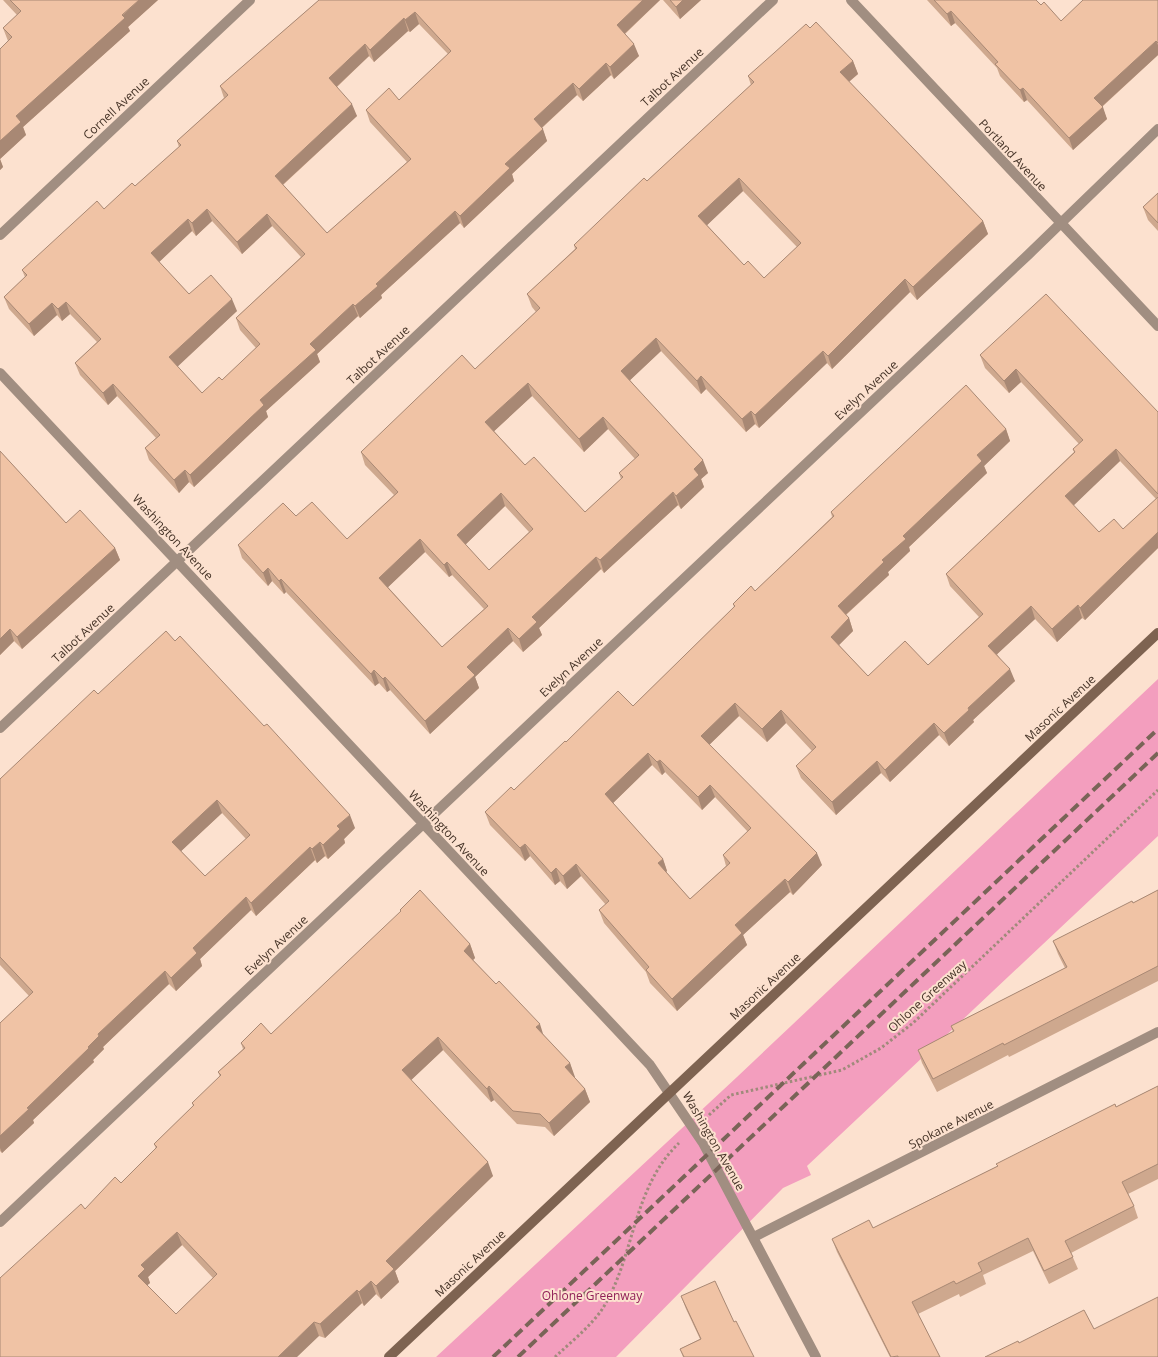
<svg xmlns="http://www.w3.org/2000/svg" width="1158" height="1357" viewBox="0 0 1158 1357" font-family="'Open Sans',sans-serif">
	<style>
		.green { fill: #f39ebe }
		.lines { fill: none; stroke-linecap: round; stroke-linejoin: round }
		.path { stroke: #a08a7b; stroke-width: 3; stroke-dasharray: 2.5 2.5; stroke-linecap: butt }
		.street { stroke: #a18e81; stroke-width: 10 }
		.secondary { stroke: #7e6351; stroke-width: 10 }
		.rail { stroke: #796457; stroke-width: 4; stroke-dasharray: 10 5; stroke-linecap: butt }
		.wall { fill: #cea88e; fill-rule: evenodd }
		.shaded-wall { fill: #a88874 }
		.building { fill: #f0c3a5; stroke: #a88874; fill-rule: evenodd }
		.labels { text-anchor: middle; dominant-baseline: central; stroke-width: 4; stroke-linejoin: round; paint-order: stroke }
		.street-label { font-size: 12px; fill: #453327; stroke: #fce1cf }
		.park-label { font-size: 12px; fill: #912058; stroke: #fce1cf }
	</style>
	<rect width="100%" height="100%" fill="#fce1cf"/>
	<path class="green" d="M1158 679V836L807 1166 811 1175 783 1188 616 1357H436L737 1077Z"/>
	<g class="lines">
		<path class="path" d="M709 1115 731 1095 842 1070 881 1048 913 1023 1158 790
			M555 1357C571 1342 591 1326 603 1308 635 1256 632 1188 679 1143"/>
		<path class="street" d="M851 0 1158 326
			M0 235 250 0
			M0 373 650 1065 703 1143 816 1357
			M0 728 773 0
			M0 1222 1029 254 1158 129
			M754 1237 1158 1032"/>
		<path class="secondary" d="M389 1357 1158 633"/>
		<path class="rail" d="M493 1357 1158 729
			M518 1357 1158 753"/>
	</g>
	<path class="wall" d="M3 0H158L128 27 130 31 23 127 26 135 0 159 3 167 0 170V49L8 41 3 28 17 15Z
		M319 0H660L625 34 639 56 614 79 611 75 583 101 577 95 542 128 547 141 512 174 514 181 464 228 460 223 381 295 382 298 360 318 358 316 317 354 320 362 266 411 268 417 194 487 189 482 179 493 149 460 145 448 156 438 117 396 108 405 80 375 75 363 97 342 70 314 62 321 57 315 34 336 9 309 4 297 25 277 22 270 135 186 179 147 177 141 224 98 220 86ZM419 24 448 54 399 100 366 110 370 122 407 162 327 233 283 185 357 116 337 87 369 56 374 62 408 31 410 32ZM212 221 242 254 272 226 301 257 236 318 240 330 256 348 222 380 202 393 177 366 237 311 189 294 159 262 192 231 196 236Z
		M663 0H701L680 19Z
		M927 0H1036L1041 5 1061 21 1158 0V55L1102 107 1107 119 1073 150 1027 100 1024 102 1000 76 997 68 955 23 951 26Z
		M810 28 853 61 858 74 849 82 983 221 988 234 917 300 910 292 832 369 827 363 759 428 755 424 746 432 706 389 701 394 661 351 630 380 708 473 701 479 704 487 681 509 678 505 604 573 601 569 539 628 542 635 523 652 513 641 475 677 479 688 430 734 390 690 387 692 379 683 375 686 286 592 284 594 272 581 268 586 242 558 238 545 296 516 347 539 394 495 365 465 361 452 475 369 536 312 532 307 527 294 575 249 574 245 647 181 751 85 748 76ZM743 191 797 247 764 278 744 265 707 225ZM532 396 584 452 608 429 635 459 619 473 621 479 585 512 525 465 494 431ZM505 506 529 532 489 570 465 545ZM425 552 449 577 452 575 484 609 442 647 388 587Z
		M1158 193V231L1148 220 1143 207Z
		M980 355 1158 412V548L1085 620 1082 618 1057 642 1035 619 997 654 1015 681 973 720 974 722 949 746 939 735 890 782 881 773 836 815 801 778 796 766 812 751 786 723 767 742 739 716 709 745 822 865 793 895 790 892 743 935 747 945 677 1011 650 983 646 972 604 923 599 910 606 905 581 876 567 889 560 881 555 885 530 856 525 861 490 825 485 812 514 790 566 742 633 706 734 607 733 604 755 591 832 517 831 512 1006 429 1010 441 984 466 987 473 909 547 910 551 888 572 889 575 846 615 849 618 853 631 839 645 868 676 928 665 979 617 950 586 946 574 1074 452 1073 449 1079 444 1021 382 1009 393 985 368ZM1120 461 1156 499 1123 529 1099 532 1073 505ZM652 765 662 775 665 772 702 810 715 797 748 832 723 855 726 866 690 899 666 872 667 871 663 859 613 803Z
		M0 451 66 523 115 548 120 560 22 649 14 641 0 655Z
		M98 694 355 828 344 839 345 843 328 859 325 856 317 863 315 860 256 916 251 910 200 959 202 966 176 991 169 984 103 1047 104 1049 93 1060 94 1062 33 1120 34 1123 2 1153 0 1151V1023L29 996 0 965V779ZM222 813 246 839 205 876 181 851Z
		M1158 890V981L1009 1057 1008 1055 937 1092 922 1063 918 1050 953 1032 951 1026 1065 968 1058 954 1053 941 1133 903Z
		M400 910 470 944 475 958 473 960 570 1063 574 1077 585 1089 590 1102 554 1136 545 1127 517 1124 494 1100 491 1102 443 1050 411 1080 493 1176 395 1271 399 1282 381 1299 376 1294 364 1306 362 1303 325 1338 319 1336 0 1357 85 1209 121 1183 156 1149 154 1144 193 1106 192 1103 220 1077 218 1072 243 1049 241 1043 271 1034 401 912ZM182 1245 213 1278 176 1314 147 1285 150 1283 148 1277Z
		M1158 1086V1179L1128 1194 1134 1206 1138 1218 1071 1253 1078 1269 1049 1284 1033 1251 983 1275 986 1284 960 1297 959 1294 918 1314 940 1357H890L837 1252 832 1239 873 1228Z
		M681 1296 734 1322 754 1357H683L680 1349 700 1339 686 1309Z"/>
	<path class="shaded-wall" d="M139 0H158L128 27 130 31 23 127 26 135 0 159 3 167 0 170V141L16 116Z
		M643 0H660L621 37 617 25Z
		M683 0H701L680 19 676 7Z
		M951 11 955 23 951 26 947 14Z
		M415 12 419 24 410 32 405 20Z
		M404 18 408 31 374 62 370 50Z
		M1156 41 1158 45V55L1098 110 1094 98Z
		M365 44 369 56 333 90 329 78Z
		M634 44 639 56 614 79 610 67Z
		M853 61 858 74 845 85 840 72Z
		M606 63 611 75 583 101 579 89Z
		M573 83 577 95 538 131 534 119Z
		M1023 88 1027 100 1024 102 1020 90Z
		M352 104 357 116 279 188 275 176Z
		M1103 107 1107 119 1073 150 1069 138Z
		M543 129 547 141 512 174 514 181 464 228 460 216 505 164Z
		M739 178 743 191 703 229 698 216Z
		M207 209 212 221 196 236 192 223Z
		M455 211 460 223 381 295 382 298 360 318 355 306 376 284Z
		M267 214 272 226 242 254 237 242Z
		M188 219 192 231 156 265 151 253Z
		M983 221 988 234 917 300 913 287Z
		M905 279 910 292 832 369 828 356Z
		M232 299 237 311 174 370 169 357Z
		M66 302 70 314 62 321 58 309Z
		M52 303 57 315 34 336 29 324Z
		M353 304 358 316 317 354 320 362 266 411 268 417 194 487 190 475 260 400 310 344Z
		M656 338 661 351 626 384 621 371Z
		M823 351 827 363 759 428 755 415Z
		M1016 369 1021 382 1009 393 1004 381Z
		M701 376 706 389 701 394 697 381Z
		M528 383 532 396 490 435 485 422Z
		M113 384 117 396 108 405 103 393Z
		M751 411 755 424 746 432 742 419Z
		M603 417 608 429 584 452 579 439Z
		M1006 429 1010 441 984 466 987 473 909 547 910 551 888 572 889 575 842 618 838 606 882 560 903 536 977 455Z
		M1116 449 1120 461 1070 509 1065 496Z
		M703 460 708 473 701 479 704 487 681 509 676 496 694 469Z
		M185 470 189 482 179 493 174 480Z
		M673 492 678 505 604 573 600 560Z
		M501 493 505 506 462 548 457 535Z
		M1158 532V548L1085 620 1080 608Z
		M420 539 425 552 384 591 379 578Z
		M115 548 120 560 22 649 17 637Z
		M596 557 601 569 539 628 542 635 523 652 519 639 532 617Z
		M447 562 452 575 449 577 444 565Z
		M268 568 272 581 268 586 263 573Z
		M281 579 286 592 284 594 279 581Z
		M1078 605 1082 618 1057 642 1052 629Z
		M1031 606 1035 619 993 658 988 646Z
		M849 618 853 631 835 649 831 637Z
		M508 628 513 641 475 677 479 688 430 734 425 721 467 667Z
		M10 629 14 641 0 655V639Z
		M1010 669 1015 681 973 720 974 722 949 746 944 733 968 708Z
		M374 670 379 683 375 686 371 674Z
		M385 677 390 690 387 692 383 679Z
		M735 703 739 716 705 749 701 736Z
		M781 710 786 723 767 742 762 729Z
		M934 723 939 735 890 782 885 770Z
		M648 753 652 765 610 806 605 794Z
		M660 760 665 772 662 775 657 762Z
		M877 761 881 773 836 815 832 802Z
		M710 785 715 797 702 810 698 797Z
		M217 800 222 813 177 855 172 842Z
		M350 815 355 828 344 839 345 843 328 859 323 845 337 826Z
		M320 842 325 856 317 863 312 849Z
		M525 844 530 856 525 861 520 848Z
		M310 847 315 860 256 916 251 903Z
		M817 853 822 865 793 895 788 882Z
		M663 859 667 871 663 875 658 863Z
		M576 864 581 876 567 889 563 876Z
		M556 868 560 881 555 885 551 873Z
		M785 879 790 892 743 935 747 945 677 1011 672 999 735 925Z
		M246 897 251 910 200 959 202 966 176 991 171 978 193 948Z
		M470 944 475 958 469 964 464 951Z
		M165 971 169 984 103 1047 104 1049 93 1060 94 1062 33 1120 34 1123 2 1153 0 1148V1136L98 1034Z
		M540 1024 544 1037 536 1027Z
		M438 1037 443 1050 407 1084 402 1070Z
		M570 1063 575 1077 570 1081 565 1067Z
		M489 1086 494 1100 491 1102 487 1089Z
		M585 1089 590 1102 554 1136 549 1123Z
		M488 1162 493 1176 395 1271 399 1282 381 1299 376 1286 386 1261Z
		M177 1232 182 1245 148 1277 150 1283 143 1289 138 1276 141 1265Z
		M371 1281 376 1294 364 1306 359 1292Z
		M357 1290 362 1303 325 1338 320 1324Z
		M314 1322 319 1336 297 1357H278Z"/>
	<path class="building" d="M10 0H139L122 15 125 18 16 116 21 122 0 141V49L12 37 3 28 21 11Z
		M319 0H643L617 25 634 44 610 67 606 63 579 89 573 83 534 119 543 129 505 164 510 168 460 216 455 211 376 284 378 286 355 306 353 304 310 344 316 350 260 400 264 405 190 475 185 470 174 480 145 448 160 435 113 384 103 393 75 363 101 339 66 302 58 309 52 303 29 324 4 297 27 275 22 270 97 201 104 209 132 183 135 186 181 145 177 141 228 95 220 86ZM415 12 451 51 399 100 389 88 366 110 411 159 327 233 275 176 352 104 329 78 365 44 370 50 404 18 405 20ZM207 209 237 242 267 214 305 254 236 318 260 344 222 380 219 377 202 393 169 357 232 299 211 275 189 294 151 253 188 219 192 223Z
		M670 0H683L676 7Z
		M934 0H1036L1041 5 1044 2 1061 21 1083 0H1158V43L1156 41 1094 98 1103 107 1069 138 1023 88 1020 90 995 64 998 62 951 11 947 14Z
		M816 22 853 61 840 72 983 221 913 287 905 279 828 356 823 351 755 415 751 411 742 419 701 376 697 381 656 338 621 371 703 460 694 469 699 475 676 496 673 492 600 560 596 557 532 617 537 622 519 639 508 628 467 667 475 675 425 721 385 677 383 679 374 670 371 674 281 579 279 581 268 568 263 573 238 545 283 503 296 516 312 502 347 539 398 492 361 452 462 355 475 369 540 308 527 294 577 248 574 245 644 178 647 181 754 82 748 76 774 53 806 24 810 28ZM739 178 801 243 764 278 748 261 744 265 698 216ZM528 383 579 439 603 417 639 455 619 473 623 477 585 512 534 457 525 465 485 422ZM501 493 533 529 489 570 457 535ZM420 539 444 565 447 562 488 606 442 647 379 578Z
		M1158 193V223L1143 207Z
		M1046 294 1158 412V494L1116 449 1065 496 1099 532 1114 519 1123 529 1158 497V532L1080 608 1078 605 1052 629 1031 606 988 646 1010 669 968 708 969 710 944 733 934 723 885 770 877 761 832 802 796 766 816 747 781 710 762 729 735 703 701 736 817 853 788 882 785 879 735 925 742 933 672 999 646 970 649 967 599 910 609 901 576 864 563 876 556 868 551 873 525 844 520 848 485 812 511 787 514 790 565 741 566 742 618 691 633 706 735 606 733 604 751 586 755 591 834 516 831 512 966 385 1006 429 977 455 982 461 903 536 906 539 882 560 884 562 838 606 849 618 831 637 868 676 905 641 928 665 983 614 946 574 1075 452 1073 449 1083 440 1016 369 1004 381 980 355ZM648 753 657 762 660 760 698 797 710 785 751 828 723 855 730 863 690 899 658 863 663 859 605 794Z
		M0 451 66 523 80 510 115 548 17 637 10 629 0 639Z
		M166 631 175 641 180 636 264 726 267 724 350 815 337 826 340 829 323 845 320 842 312 849 310 847 251 903 246 897 193 948 197 953 171 978 165 971 98 1034 99 1036 88 1047 89 1048 27 1108 29 1109 0 1136V1023L33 992 0 957V779L94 690 98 694ZM217 800 250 835 205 876 172 842Z
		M420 890 470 944 464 951 496 984 499 981 540 1024 536 1027 570 1063 565 1067 585 1089 549 1123 540 1114 513 1111 489 1086 487 1089 438 1037 402 1070 488 1162 386 1261 394 1269 376 1286 371 1281 359 1292 357 1290 320 1324 314 1322 278 1357H0V1278L81 1204 85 1209 115 1177 121 1183 157 1147 154 1144 194 1105 192 1103 221 1075 218 1072 245 1048 241 1043 261 1023 271 1034 401 911 400 910ZM177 1232 217 1274 176 1314 138 1276 145 1269 141 1265Z
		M1158 890V966L1004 1045 1003 1043 933 1079 918 1050 954 1031 951 1026 1067 967 1053 941 1132 901 1133 903Z
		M1158 1086V1164L1122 1182 1134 1206 1065 1241 1073 1257 1044 1271 1028 1238 978 1263 982 1271 956 1284 954 1281 912 1302 940 1357H898V1356L891 1357 832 1239 869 1220 873 1228 998 1166 996 1164 1115 1104 1116 1107Z
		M715 1281 734 1322 736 1321 754 1357H684L680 1349 701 1339 681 1296Z
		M1158 1297V1357H985L1018 1341 1019 1343 1084 1310 1094 1329Z"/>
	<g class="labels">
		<g class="street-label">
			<text transform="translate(672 77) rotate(-43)">Talbot Avenue</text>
			<text transform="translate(116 108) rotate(-43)">Cornell Avenue</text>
			<text transform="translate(1013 155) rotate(47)">Portland Avenue</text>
			<text transform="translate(378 355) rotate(-43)">Talbot Avenue</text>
			<text transform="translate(866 390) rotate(-43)">Evelyn Avenue</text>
			<text transform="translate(173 537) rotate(47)">Washington Avenue</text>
			<text transform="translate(83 633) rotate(-43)">Talbot Avenue</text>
			<text transform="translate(571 667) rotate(-43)">Evelyn Avenue</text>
			<text transform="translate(1060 708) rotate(-43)">Masonic Avenue</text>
			<text transform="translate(449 833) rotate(47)">Washington Avenue</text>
			<text transform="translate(276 945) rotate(-43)">Evelyn Avenue</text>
			<text transform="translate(765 986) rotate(-43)">Masonic Avenue</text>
			<text transform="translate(927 996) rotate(-42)">Ohlone Greenway</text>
			<text transform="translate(951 1124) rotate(-27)">Spokane Avenue</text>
			<text transform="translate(714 1141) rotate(60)">Washington Avenue</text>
			<text transform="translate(470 1263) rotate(-43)">Masonic Avenue</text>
		</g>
		<g class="park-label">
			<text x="592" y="1295">Ohlone Greenway</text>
		</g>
	</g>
</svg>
